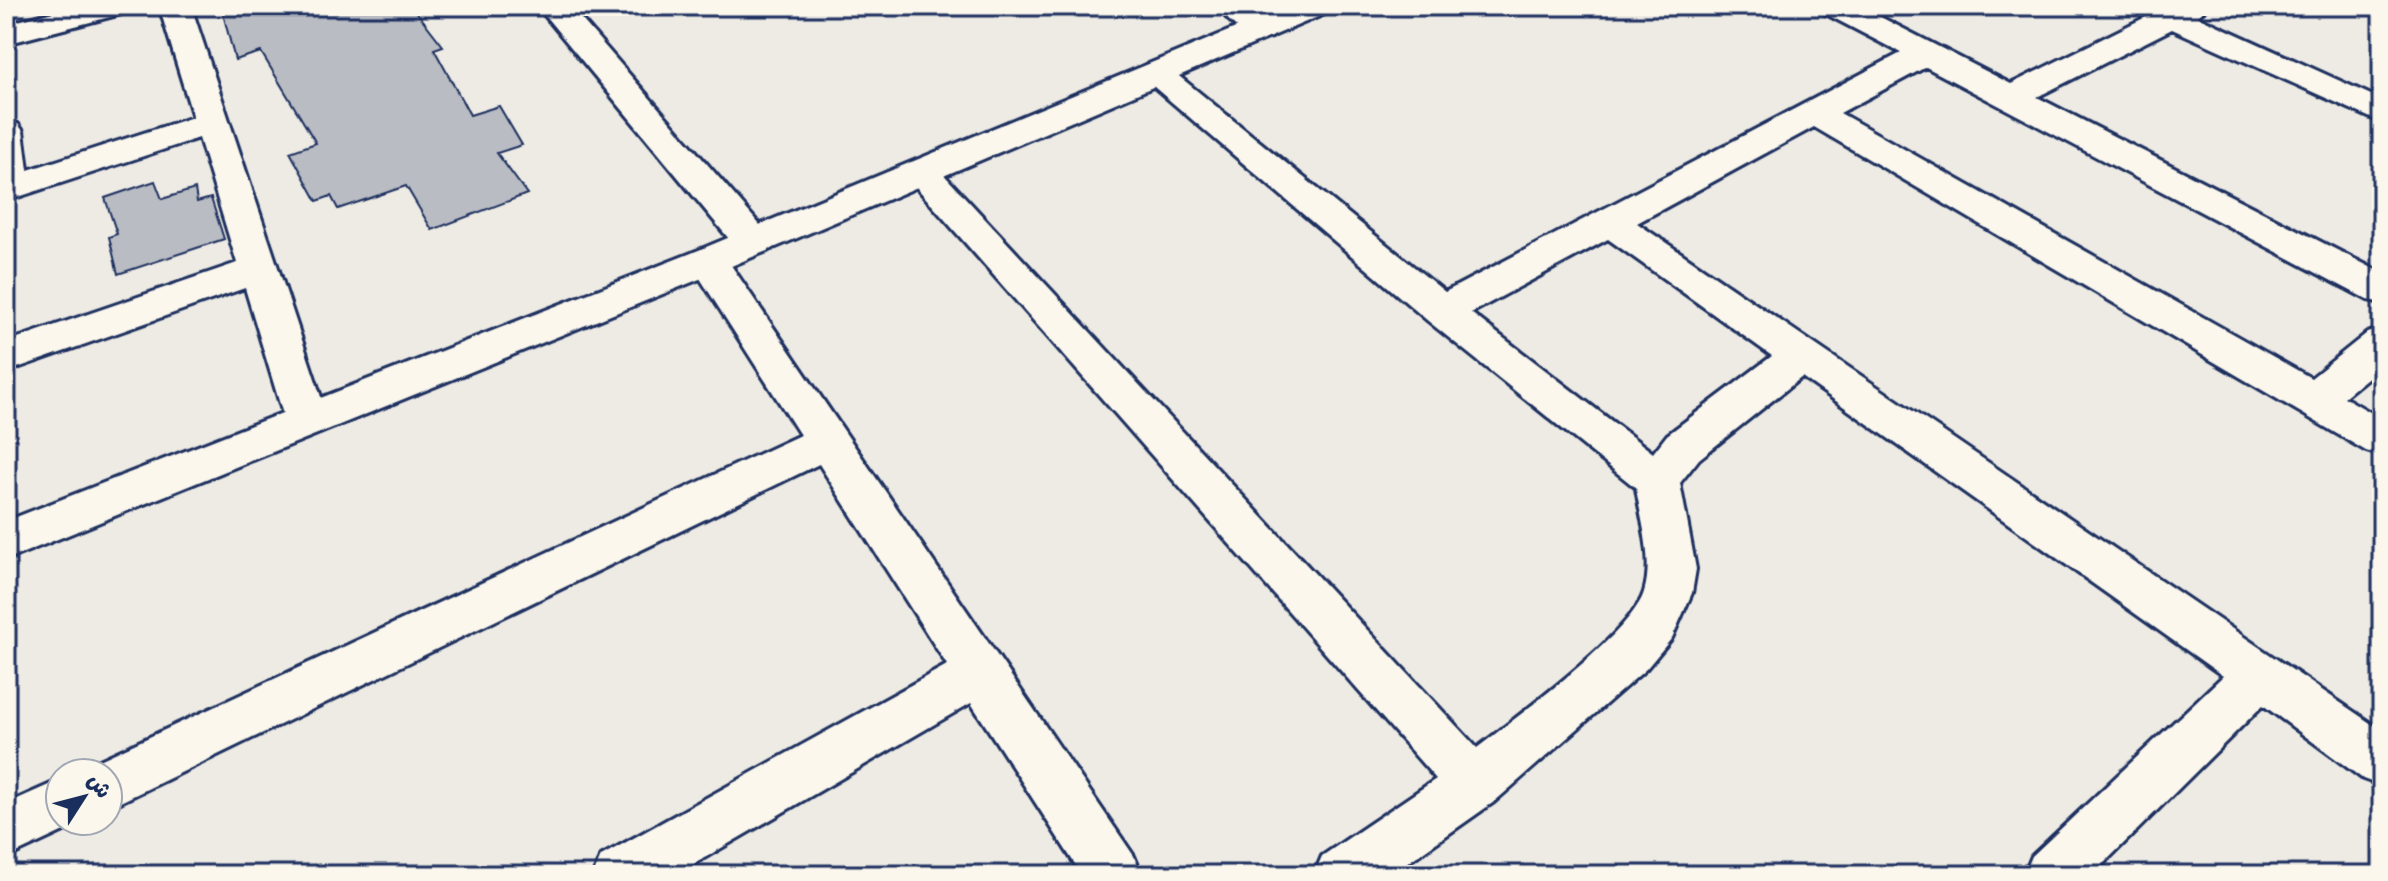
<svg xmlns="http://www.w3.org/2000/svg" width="2388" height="881" viewBox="0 0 2388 881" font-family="'Indie Flower','Playpen Sans Arabic',sans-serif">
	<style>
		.building { fill: #b9bcc3; stroke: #1b2f5e; stroke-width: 2 }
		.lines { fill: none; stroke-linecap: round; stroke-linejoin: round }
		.minor-casing { stroke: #1b2f5e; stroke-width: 6 }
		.tertiary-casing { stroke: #1b2f5e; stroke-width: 6 }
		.minor { fill: #fbf7ec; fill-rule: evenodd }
		.tertiary { fill: #fbf7ec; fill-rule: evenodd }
	</style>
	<rect width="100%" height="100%" fill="#eeebe4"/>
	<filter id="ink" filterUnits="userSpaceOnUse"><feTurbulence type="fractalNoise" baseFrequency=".0125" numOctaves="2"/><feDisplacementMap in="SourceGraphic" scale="16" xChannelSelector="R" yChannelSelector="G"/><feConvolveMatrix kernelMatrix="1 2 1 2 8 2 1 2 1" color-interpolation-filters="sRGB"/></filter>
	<g filter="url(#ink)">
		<path class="building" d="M221 6H412L443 46 434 49 470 115 499 106 522 145 497 153 527 194 432 230 406 186 338 209 331 196 317 201 290 152 316 143 261 52 235 60Z
			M155 181 162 199 195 189 197 202 211 198 224 239 118 274 109 237 117 234 105 198Z"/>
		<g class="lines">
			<defs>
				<path id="minor" d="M77 6H130L125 13 6 44V24Z
					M159 6H191L329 421 322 432 307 437 292 432 285 421 245 288 6 372V342L237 263 199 138 6 201V121L18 124 23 131 28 170 193 117Z
					M537 6H570L767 233 772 242 767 251 753 255 739 251Z
					M1217 6H1252L1277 30 1272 37C1250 42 1230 24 1217 6Z
					M1819 6H1859L2011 84 2168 6H2209L2197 16 2382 100V123L2172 29 2037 97 2382 273V303L2368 300 1926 67 1840 113 2311 378 2367 333 2382 328V366L2344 397 2382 419V456L2366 451 1814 127 1637 223 2382 731V786L2363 779 2263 705 2092 875H2024L2032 856 2223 676 1802 377 1699 459 1680 483 1696 569 1692 593 1672 638 1646 669 1494 802 1390 875H1314L1322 856 1436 779 903 172 908 164 921 161 934 164 1477 748C1515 718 1632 633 1644 592 1654 560 1641 521 1636 488L1428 321 1140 75 1145 68 1157 65 1169 68 1445 292 1901 53 1824 13ZM1608 239 1772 356 1667 435 1653 453 1471 313Z
					M708 248 722 252 1134 856 1142 875H1082L971 703 675 875H593L601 856 947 665 819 464 108 808V773H85L89 765 800 435 689 261 694 252Z
					M60 780V821H81L79 824 6 858V804Z"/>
				<path id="tertiary" d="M1289 6H1332L1327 13 722 270 6 560V521L694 252Z"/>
			</defs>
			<use href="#minor" class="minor-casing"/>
			<use href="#tertiary" class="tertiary-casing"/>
			<use href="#minor" class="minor"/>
			<use href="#tertiary" class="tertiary"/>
		</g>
	</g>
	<rect width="2388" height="881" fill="none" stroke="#fbf7ec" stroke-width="32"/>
	<rect x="16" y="16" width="2356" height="849" fill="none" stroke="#1b2f5e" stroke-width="3" filter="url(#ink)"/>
	<g transform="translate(84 797) rotate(54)"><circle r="38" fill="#fbf7ec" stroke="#a1a7b3" stroke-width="2"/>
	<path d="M0-6L14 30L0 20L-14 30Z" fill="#1b2f5e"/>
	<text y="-12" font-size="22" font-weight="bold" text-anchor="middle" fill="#1b2f5e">ش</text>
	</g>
</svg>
